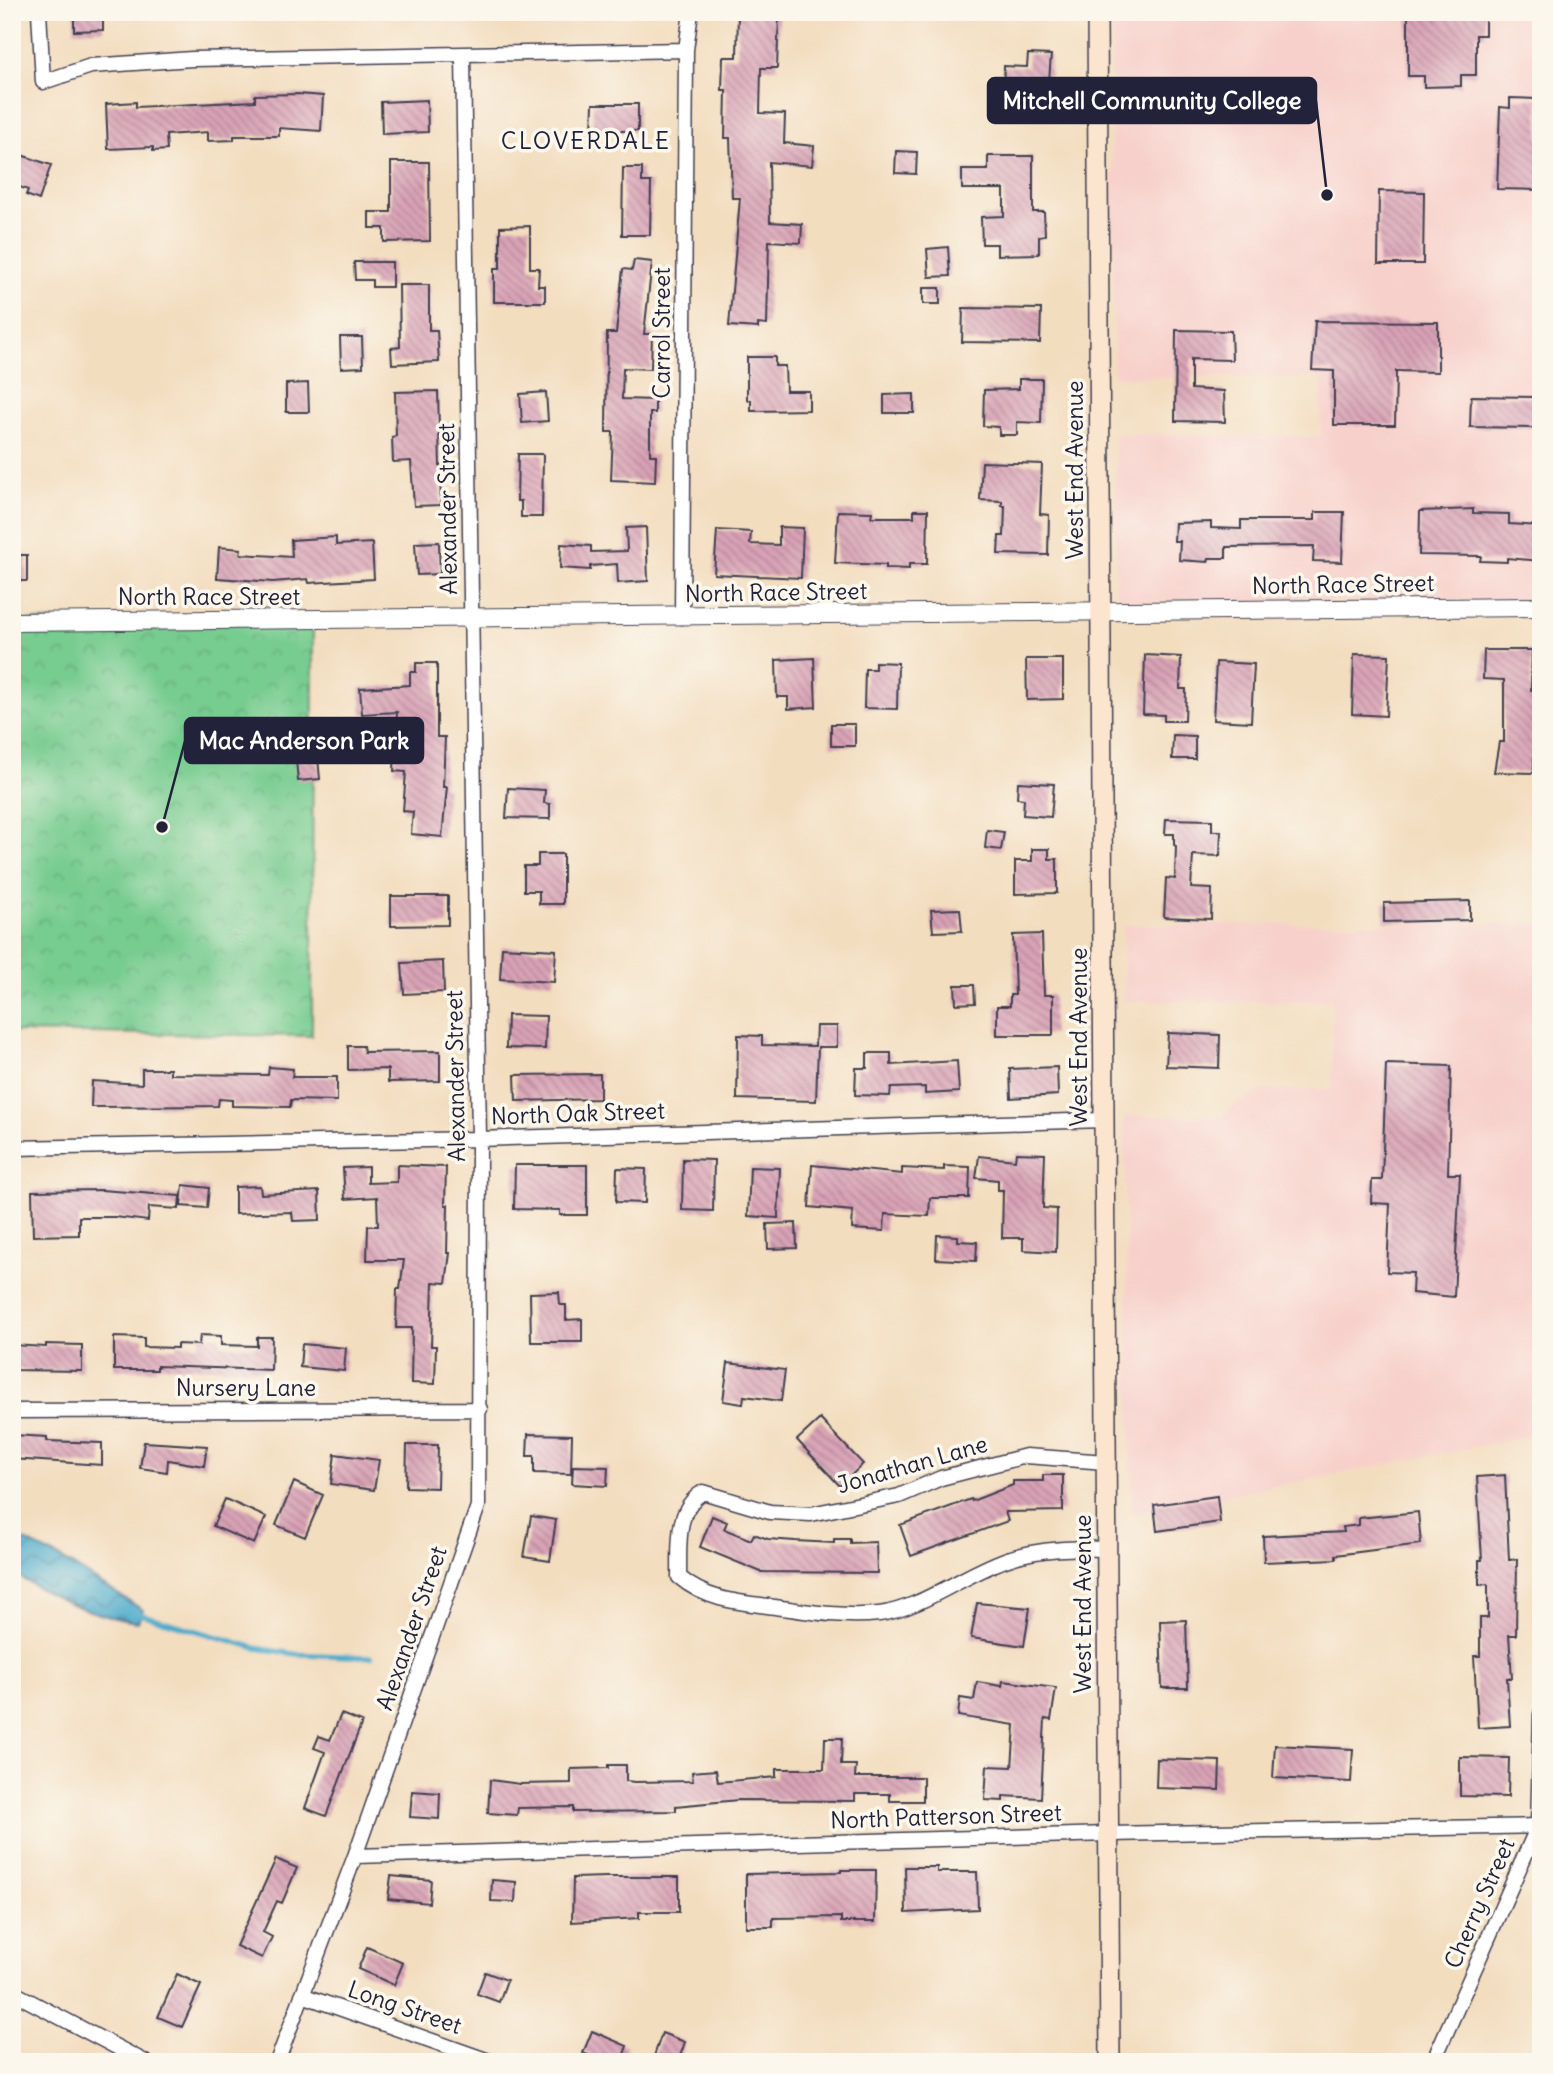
<svg xmlns="http://www.w3.org/2000/svg" width="1553" height="2074" viewBox="0 0 1553 2074" font-family="Delius,sans-serif">
	<style>
		.built { fill: #f7d0cb }
		.park { fill: url(#park-crowns); stroke: #4c7766; stroke-width: 2 }
		.water { fill: url(#water-waves); stroke: #376683; stroke-width: 2 }
		.lines { fill: none; stroke-linecap: round; stroke-linejoin: round }
		.stream { stroke: #4caacb; stroke-width: 5 }
		.building { fill: url(#building-back-hatch) }
		.minor-casing { stroke: #413e4f; stroke-width: 17 }
		.tertiary-casing { stroke: #413e4f; stroke-width: 20 }
		.secondary-casing { stroke: #413e4f; stroke-width: 22 }
		.minor { stroke: #fff; stroke-width: 14 }
		.tertiary { stroke: #fff; stroke-width: 18 }
		.secondary { stroke: #fbe5cf; stroke-width: 19 }
		.labels { text-anchor: middle; dominant-baseline: central; stroke-width: 7; stroke-linejoin: round; paint-order: stroke }
		.street-label { font-size: 23px; fill: #22223b; stroke: #fbf7ec }
		.neighbourhood-label { font-size: 24px; letter-spacing: 2px; fill: #22223b; stroke: #fbf7ec }
		.leader { fill: none; stroke: #22223b; stroke-width: 2.5 }
		.callout-dot { fill: #22223b; stroke: #fbf7ec; stroke-width: 2.5 }
		.callout { fill: #22223b; stroke: #22223b; stroke-width: 2.5 }
		.callout-label { font-size: 24px; text-anchor: middle; font-weight: bold; fill: #fff }
	</style>
	<defs>
		<pattern id="park-crowns" width="20" height="18" patternUnits="userSpaceOnUse" patternTransform="scale(1.75)"><rect width="20" height="18" fill="#77cc90"/><path d="M2 6a3 3 0 1 1 6 0M12 15a3 3 0 1 1 6 0" fill="none" stroke="#67af7d"/></pattern>
		<pattern id="water-waves" width="16" height="10" patternUnits="userSpaceOnUse" patternTransform="scale(1.75)"><rect width="16" height="10" fill="#4caacb"/><path d="M0 5q4-4 8 0t8 0" fill="none" stroke="#3f8aa6"/></pattern>
		<pattern id="building-back-hatch" width="6" height="6" patternUnits="userSpaceOnUse" patternTransform="scale(1.75)"><rect width="6" height="6" fill="#d9a3b6"/><path d="M-1 5l2 2M0 0l6 6M5-1l2 2" fill="none" stroke="#b08495"/></pattern>
	</defs>
	<rect width="100%" height="100%" fill="#fbf7ec"/>
	<filter id="ink" filterUnits="userSpaceOnUse"><feTurbulence type="fractalNoise" baseFrequency=".0143" numOctaves="2"/><feDisplacementMap in="SourceGraphic" scale="14" xChannelSelector="R" yChannelSelector="G"/><feConvolveMatrix kernelMatrix="1 2 1 2 8 2 1 2 1" color-interpolation-filters="sRGB"/></filter>
	<filter id="wash" filterUnits="userSpaceOnUse"><feTurbulence type="fractalNoise" baseFrequency=".00686" numOctaves="4" result="noise"/><feDisplacementMap in="SourceGraphic" scale="28" xChannelSelector="R" yChannelSelector="G"/><feGaussianBlur stdDeviation="1.57" result="paint"/><feColorMatrix in="noise" values="0 0 0 0 0 0 0 0 0 0 0 0 0 0 0 0 0 1.4 0 .05"/><feComposite in="paint" operator="in"/></filter>
	<g filter="url(#wash)">
		<rect width="100%" height="100%" fill="#f3ddbf"/>
		<path class="built" d="M1111 12H1541V600L1116 602 1115 434 1320 436 1321 378 1114 377Z
			M1541 923V1434L1132 1514 1124 1116H1218L1260 1090 1332 1089V1001H1124L1123 925Z"/>
		<path class="park" d="M313 620 312 1036 12 1032V621Z"/>
		<path class="water" d="M12 1535 62 1559 143 1610 138 1622C95 1617 48 1597 12 1572Z"/>
		<g class="lines">
			<path class="stream" d="M136 1613 256 1648 295 1654 371 1657"/>
		</g>
		<g id="blocks">
			<path class="building" d="M74 12H103V30L74 31Z
				M738 12H779L777 68H761L760 113 785 114 784 143 814 146 812 166 769 162 770 222 802 224 801 243 769 241 767 325 758 324V328L729 326 740 198H732L730 138H725L726 90H722L723 57H737Z
				M1408 12H1485V35H1476V75H1461V86L1424 87V76H1408Z
				M1028 54 1051 55 1048 94 1041 93V101L1003 99 1004 66 1027 67Z
				M298 94 323 96 321 131 279 128V136H234V140L208 141V132L166 135 167 150 153 151V147L108 149 106 104 136 102V107L255 101V95Z
				M1510 98 1538 99 1541 190 1497 189 1500 107 1510 108Z
				M427 100 428 132 382 134 381 102Z
				M593 104H638V131H592Z
				M896 151 917 152 916 174 895 173Z
				M12 152 51 165 39 200 26 195 28 190 12 184Z
				M988 156H1033V212H1044L1045 235 1039 236V254L997 255V244H982L981 217 1004 216V189H962V170H988Z
				M391 162H429L430 241 384 242V228H369V212H391Z
				M623 168H642V182H651L650 235H622Z
				M1379 191 1424 192 1423 264H1378Z
				M530 226V268H539L538 286H545V302H494V268H500V227Z
				M948 247 950 276 929 277 927 249Z
				M634 260 652 262 644 334H652L651 369 623 368 622 399 655 400V413H650V455H656L655 482 611 480 613 432H606L607 333H616L623 269 632 270Z
				M354 262H392V287H372V280H355Z
				M399 285H429V330H437L439 362 392 364 391 348 400 347Z
				M923 288H940V304H923Z
				M963 308 1041 309 1040 343 962 342Z
				M1315 321 1438 322V372L1396 371 1395 425H1334V371L1312 370Z
				M1176 330 1231 331 1232 360 1191 359V389L1224 391 1225 422 1175 421Z
				M340 337H362L363 367 341 368Z
				M747 357H775V366H785L786 391H809V410L751 411V400H747Z
				M1019 379H1042L1041 423 1017 422V435H999V427L983 426 984 390 1019 389Z
				M308 383 309 412H286V384Z
				M438 391 441 505 414 506 411 461 393 462 392 437 396 436 395 392Z
				M546 392 548 421 522 423 520 394Z
				M914 394V413H884V395Z
				M1471 396 1536 397 1535 428 1470 427Z
				M518 454H543L542 517H521V501H517Z
				M982 462 1042 464 1040 514 1049 515 1048 555 998 554 999 536H1004L1005 506H1002V501L980 500Z
				M1473 509V513L1509 514V524L1541 526V561L1507 558V562L1480 561 1481 556 1419 555 1420 511Z
				M914 510H928L927 564H909V569L886 568V565L835 563 838 511 872 512 871 517H914Z
				M1315 512H1344L1342 562 1313 561 1314 546 1226 547V558H1209L1208 562 1179 560 1180 541H1174L1175 523 1211 522V528L1241 529V520H1315Z
				M646 527 648 581 618 583 617 564 590 566V570L560 568 561 544 591 546V552L627 551 626 528Z
				M779 527 803 528 801 578 714 574 717 530 751 532 750 544 779 545Z
				M336 537V545L372 543 374 579 309 583 308 579 273 582 217 578 219 547 241 549 240 554 292 557 291 540Z
				M439 542 440 574 417 575 415 543Z
				M12 555H27V581H12Z
				M1484 650H1532L1531 690H1535L1534 773 1494 772 1499 742H1504V680L1483 679Z
				M1354 654 1389 655 1386 716 1352 714Z
				M1145 655 1181 657 1180 689H1186L1185 721H1164V715L1143 714Z
				M814 658 816 707 788 709V697H777L776 660Z
				M1026 659H1063V699L1027 700Z
				M875 662 898 663 897 709 864 708 865 669H875Z
				M1216 662 1254 664 1251 722 1213 720Z
				M416 663H437V737H445L443 787H447L442 837 411 834 413 812 403 811 406 772 394 771 397 712 362 714 360 688 410 685V672H416Z
				M831 724H855V746H831Z
				M1173 735 1195 736V759H1172Z
				M318 758 320 779 298 781 296 760Z
				M1018 782 1054 784 1051 817 1023 815 1024 799 1017 798Z
				M508 788 545 790 544 803 550 804V819L506 818Z
				M1166 819 1212 820V831H1221L1220 856 1193 855 1191 888 1212 889 1211 919 1164 917 1166 878 1175 879 1176 846 1174 845V834H1165Z
				M987 830 1004 832 1001 850 985 848Z
				M1032 849H1049V859H1057V893L1015 894V861H1032Z
				M538 854H563V904H539V891H524V866H538Z
				M391 896H448V925L391 926Z
				M1470 901V920L1384 922V903Z
				M960 909 962 931 933 932 931 910Z
				M1042 934 1044 995H1053V1035H997V1006H1010V995H1015L1013 935Z
				M502 947 556 950 554 982 500 979Z
				M443 961 444 992 404 994 402 963Z
				M955 985H974L975 1003 956 1004Z
				M507 1015 546 1016 545 1049 506 1048Z
				M816 1026H837V1047H818L816 1101 737 1099 738 1035 762 1036V1045L815 1046Z
				M1168 1033 1220 1035 1219 1068 1166 1066Z
				M348 1046H363L364 1052 440 1051V1081L388 1082V1069L348 1070Z
				M867 1053H891V1065L957 1061 959 1092 925 1094V1087L891 1088 890 1096 855 1095 856 1068H867Z
				M1386 1064 1451 1066 1448 1174H1460L1454 1297 1412 1293 1413 1273 1387 1272 1390 1204 1371 1203 1372 1180H1382Z
				M269 1067 293 1069 292 1077H337V1101L291 1100 290 1107 232 1106V1100L219 1099 218 1106 91 1107 92 1081 142 1084V1069H170V1074L268 1075Z
				M1057 1067 1058 1095 1011 1098 1010 1069Z
				M600 1074V1099L516 1101 515 1075Z
				M1016 1153 1045 1154 1043 1208 1057 1209 1056 1252 1023 1250V1238H1002L1003 1190H998V1180L976 1178 979 1156 1015 1160Z
				M683 1159 714 1160 713 1211 682 1210Z
				M397 1165 446 1167 445 1205H448L447 1253H450L446 1283 433 1282 431 1346H436L435 1384 411 1383 412 1328H396L397 1289H400L404 1260H367L368 1226H378L377 1197 345 1199 343 1168 368 1167V1183L397 1182Z
				M515 1165H587V1215H560V1210L514 1209Z
				M812 1165 902 1174V1168L944 1170V1166L970 1167 969 1198H930L929 1216 885 1214 884 1231 852 1229 853 1211 809 1207Z
				M750 1167 780 1168 778 1218 748 1216Z
				M617 1168 646 1169 645 1203 616 1202Z
				M183 1185 209 1188 207 1208 181 1206Z
				M260 1186 261 1194 319 1191 320 1220 293 1221 292 1212 235 1214V1187Z
				M101 1190 180 1196 179 1209 149 1207 148 1221 115 1217H79V1235L33 1236 32 1191Z
				M796 1223 797 1248 768 1249 767 1224Z
				M937 1235 958 1236V1241L977 1242 976 1261 936 1259Z
				M559 1292 560 1305H566V1320L582 1319V1342H531L530 1293Z
				M200 1335 221 1336V1345L257 1346V1337H272L271 1370 157 1366V1370H114V1337L144 1338V1347L177 1348V1344L199 1345Z
				M46 1344 82 1345V1371L12 1370V1345L46 1347Z
				M302 1344 346 1348 344 1371 300 1367Z
				M728 1363 785 1370 781 1401 744 1396 743 1404 723 1401Z
				M820 1419 863 1464 840 1486 797 1440Z
				M528 1434 572 1435 571 1474 534 1473V1456H527Z
				M12 1435 47 1437V1441L102 1443V1465L12 1459Z
				M144 1442 207 1446 204 1466 168 1460 167 1472 140 1468Z
				M407 1445H438L437 1488 406 1487Z
				M335 1454 379 1460 374 1490 331 1484Z
				M573 1466 608 1467 607 1486 572 1484Z
				M1043 1475H1063V1511L1005 1512 1008 1521 911 1556 900 1525 971 1499 972 1501 1013 1485V1481H1043Z
				M1505 1475 1509 1560 1517 1559 1516 1635H1509L1512 1678H1507L1510 1726 1478 1728 1474 1656H1480V1618H1488V1584L1479 1585V1560H1482L1477 1477Z
				M294 1482 323 1495 305 1537 276 1525Z
				M1217 1496 1220 1522 1157 1531 1154 1505Z
				M225 1499 266 1517 254 1544 213 1526Z
				M1418 1512 1421 1544 1336 1555V1559L1264 1562 1263 1536 1344 1532 1343 1527 1359 1525V1518Z
				M531 1516 556 1520 550 1561 524 1557Z
				M712 1516 727 1522 724 1529 751 1540 754 1534 768 1539 795 1541 834 1543V1539H850V1543L876 1542 877 1573 761 1572 700 1547Z
				M977 1603 1030 1608 1024 1646 971 1638Z
				M1186 1620 1188 1688H1162L1160 1621Z
				M1003 1681 1056 1688 1051 1720 1045 1719 1041 1798 1003 1796V1801L985 1800 987 1766 1012 1767 1015 1725 958 1716 960 1698 974 1700 977 1682 1002 1686Z
				M341 1714 362 1722 326 1816 305 1808 325 1752 314 1748 319 1736 330 1740Z
				M825 1738H842L841 1765H856L855 1777H923V1801H890V1794H855V1801L738 1800 676 1806V1811L573 1812V1807L518 1808 517 1815 488 1813 490 1780 520 1784 571 1783V1769L608 1768V1765H626V1781L635 1782 693 1781 692 1772 716 1770 718 1782 776 1777V1769H824Z
				M1275 1745 1353 1749 1351 1782 1273 1778Z
				M1460 1757 1509 1758 1508 1797 1460 1796Z
				M1157 1759 1220 1761 1219 1790 1156 1788Z
				M412 1791 440 1793 439 1819 410 1817Z
				M276 1859 297 1868 282 1903 277 1901 263 1932 272 1937 262 1958 236 1946Z
				M905 1867H937V1872H977L978 1909 906 1913Z
				M841 1870H876L875 1922H841V1917L773 1918V1927H746V1874L841 1872Z
				M391 1876 431 1880 429 1903 388 1899Z
				M607 1877H679V1912H639V1918L572 1922 573 1878Z
				M492 1880 516 1882 515 1902 491 1901Z
				M367 1947 403 1963 394 1985 358 1969Z
				M485 1972 507 1980 499 2002 477 1994Z
				M177 1974 201 1985 182 2027 158 2017Z
				M592 2031 627 2046 621 2062H604L583 2053Z
				M662 2033 685 2042 678 2062H652Z"/>
		</g>
	</g>
	<g filter="url(#ink)">
		<use href="#blocks" fill-opacity="0" stroke="#413e4f" stroke-width="2"/>
		<g class="lines">
			<defs>
				<path id="minor" d="M39 12 43 82 91 66 192 59 686 50
					M682 617 686 50 691 12
					M12 1148 479 1139 1103 1120
					M12 1411 480 1409
					M1106 1462 1026 1456 941 1478 899 1496 811 1514 770 1512 703 1492C674 1510 680 1546 679 1577 705 1599 734 1602 768 1606 804 1611 842 1618 879 1614 922 1609 970 1570 1011 1558 1042 1548 1074 1548 1106 1549
					M355 1856 1109 1834 1541 1826
					M12 1992 145 2062
					M302 1995 492 2062
					M277 2062 355 1856 478 1506 479 1139 463 55
					M1433 2062 1538 1826 1541 1714"/>
				<path id="tertiary" d="M12 622 1541 607"/>
				<path id="secondary" d="M1097 12 1110 2062"/>
			</defs>
			<use href="#minor" class="minor-casing"/>
			<use href="#tertiary" class="tertiary-casing"/>
			<use href="#secondary" class="secondary-casing"/>
			<use href="#minor" class="minor"/>
			<use href="#tertiary" class="tertiary"/>
			<use href="#secondary" class="secondary"/>
		</g>
	</g>
	<g class="labels">
		<g class="street-label">
			<text transform="translate(661 333) rotate(-90)">Carrol Street</text>
			<text transform="translate(1074 470) rotate(-90)">West End Avenue</text>
			<text transform="translate(447 509) rotate(-91)">Alexander Street</text>
			<text transform="translate(1343 584) rotate(-1)">North Race Street</text>
			<text transform="translate(776 592) rotate(-1)">North Race Street</text>
			<text x="209" y="596">North Race Street</text>
			<text transform="translate(1078 1037) rotate(-90)">West End Avenue</text>
			<text transform="translate(455 1076) rotate(-91)">Alexander Street</text>
			<text transform="translate(578 1113) rotate(-2)">North Oak Street</text>
			<text x="246" y="1387">Nursery Lane</text>
			<text transform="translate(912 1464) rotate(-16)">Jonathan Lane</text>
			<text transform="translate(1082 1604) rotate(-90)">West End Avenue</text>
			<text transform="translate(411 1628) rotate(-71)">Alexander Street</text>
			<text transform="translate(946 1816) rotate(-2)">North Patterson Street</text>
			<text transform="translate(1479 1903) rotate(-66)">Cherry Street</text>
			<text transform="translate(405 2007) rotate(19)">Long Street</text>
		</g>
		<g class="neighbourhood-label">
			<text x="586" y="140">CLOVERDALE</text>
		</g>
	</g>
	<path class="leader" d="M1327 195L1316 101M162 827L185 741"/>
	<g class="callout-dot">
		<circle cx="1327" cy="195" r="7"/>
		<circle cx="162" cy="827" r="7"/>
	</g>
	<g class="callout">
		<rect x="988" y="78" width="328" height="45" rx="7"/>
		<rect x="185" y="718" width="238" height="45" rx="7"/>
	</g>
	<g class="callout-label">
		<text x="1152" y="109">Mitchell Community College</text>
		<text x="304" y="749">Mac Anderson Park</text>
	</g>
	<rect width="1553" height="2074" fill="none" stroke="#fbf7ec" stroke-width="42"/>
</svg>
